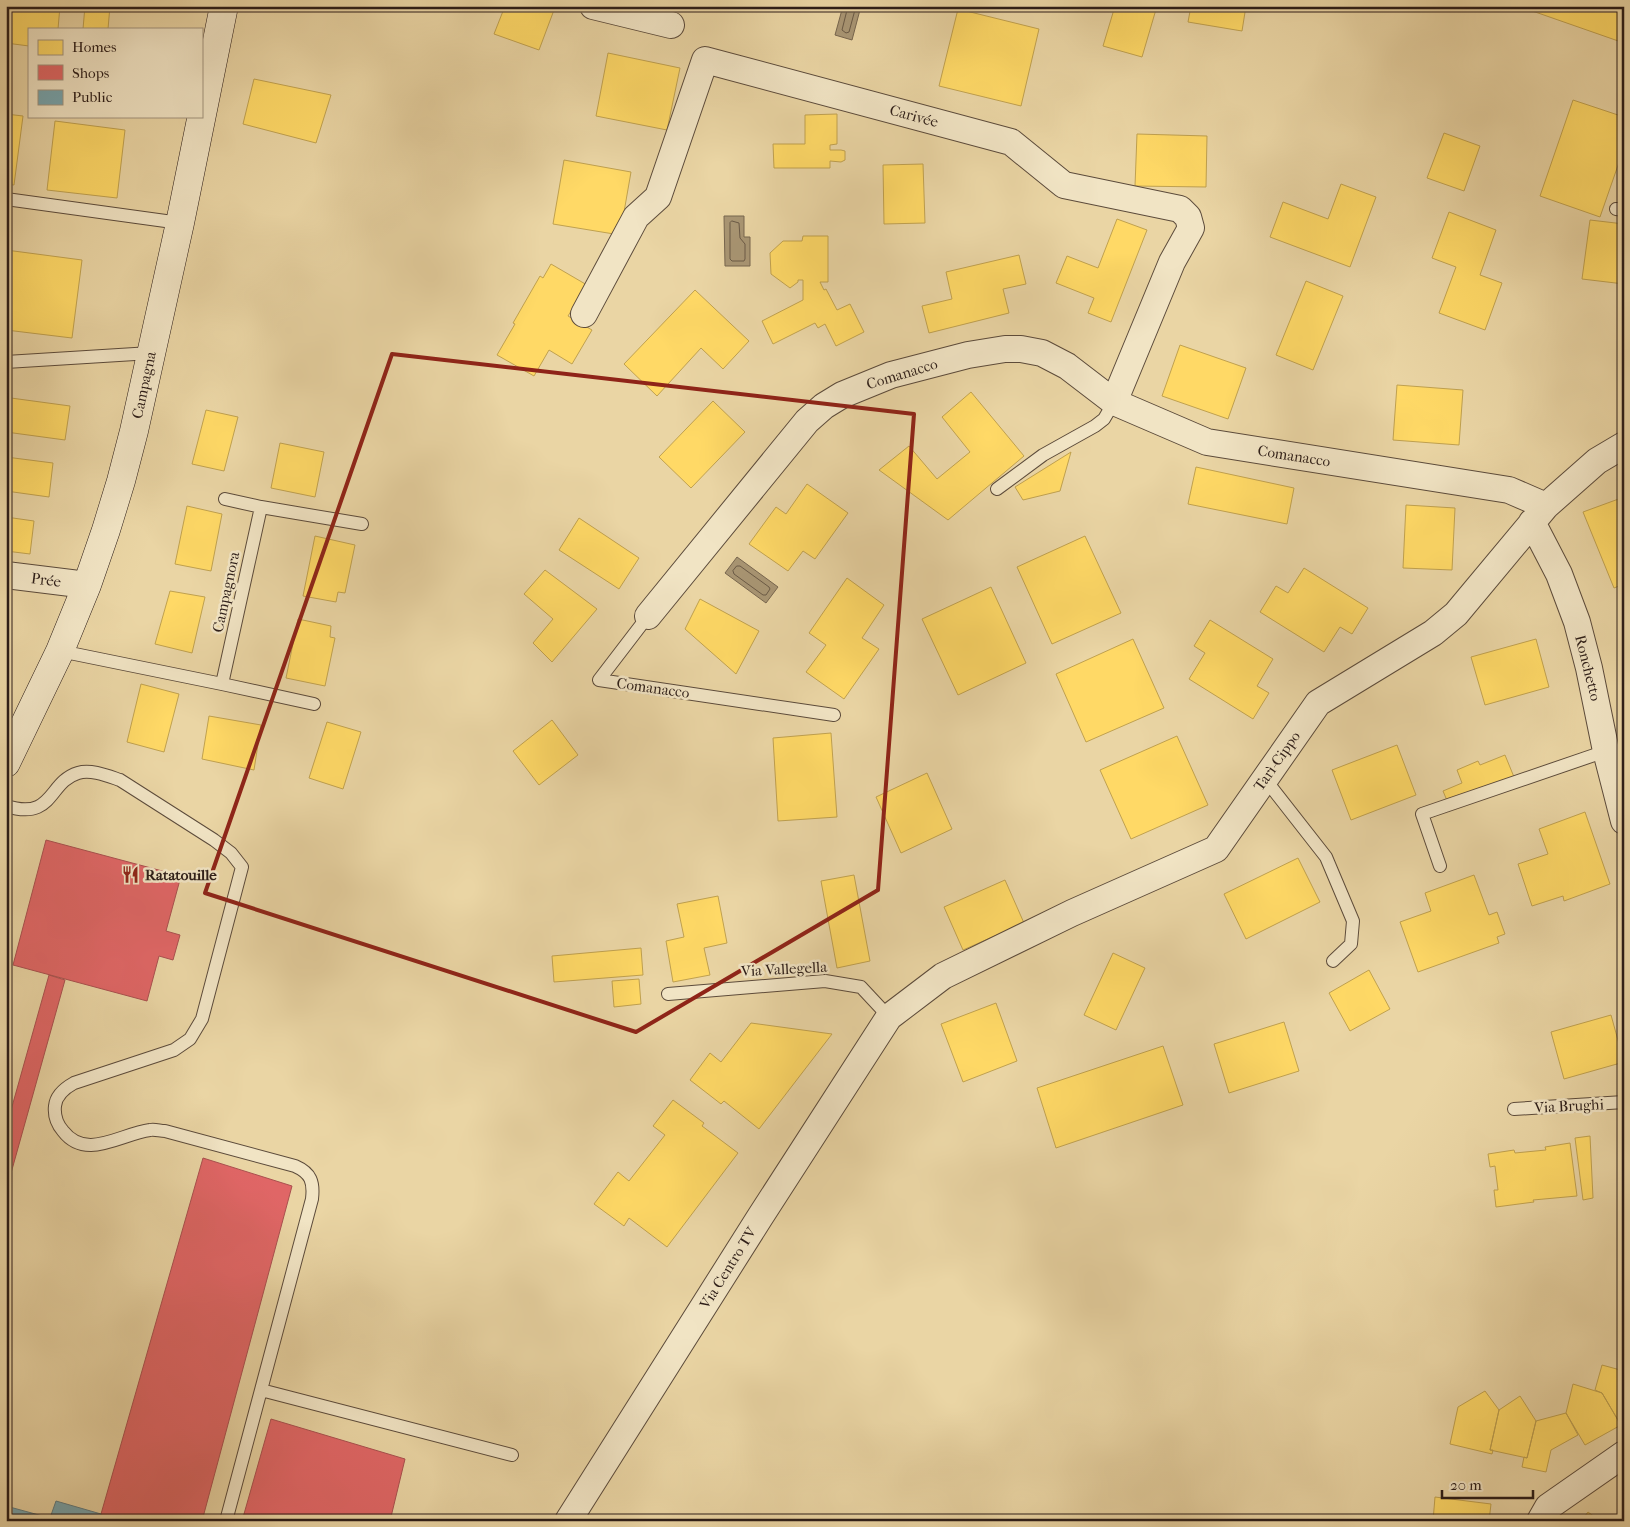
<svg xmlns="http://www.w3.org/2000/svg" width="1630" height="1527" viewBox="0 0 1630 1527" font-family="'IM FELL French Canon',serif">
	<style>
		.water { fill: #a99674; stroke: #77664f }
		.homes { fill: #ffd966; stroke: #c0a14f }
		.shops { fill: #e06666; stroke: #aa504f }
		.public { fill: #76a5af; stroke: #607c82 }
		.lines { fill: none; stroke-linecap: round; stroke-linejoin: round }
		.shore { stroke: #6a5a46; stroke-width: 1 }
		.lane-casing { stroke: #5c4b3b; stroke-width: 14 }
		.street-casing { stroke: #5c4b3b; stroke-width: 28 }
		.secondary-casing { stroke: #2c1d18; stroke-width: 29 }
		.lane { stroke: #f1e4c4; stroke-width: 12 }
		.street { stroke: #f1e4c4; stroke-width: 26 }
		.secondary { stroke: #f1e4c4; stroke-width: 28 }
		.marked { fill: none; stroke: #8f2418; stroke-width: 4; stroke-linejoin: round }
		.labels { text-anchor: middle; dominant-baseline: central; stroke-width: 5; stroke-linejoin: round; paint-order: stroke }
		.street-label { font-size: 15px; fill: #2c1d18; stroke: #f1e4c4 }
		.poi-label { font-size: 15px; font-weight: bold; fill: #2c1d18; stroke: #f1e4c4; text-anchor: start }
	</style>
	<rect width="100%" height="100%" fill="#ead5a4"/>
	<filter id="stains"><feTurbulence type="fractalNoise" baseFrequency=".004" numOctaves="4"/><feColorMatrix values="0 0 0 0 .2 0 0 0 0 .09 0 0 0 0 .02 0 0 0 .5 -.17"/></filter>
	<radialGradient id="worn" r=".72"><stop offset=".6" stop-color="#630" stop-opacity="0"/><stop offset="1" stop-color="#630" stop-opacity=".3"/></radialGradient>
	<path class="water" d="M843 6H861L852 40 835 35Z
		M724 216H744V237H750V266H725Z
		M737 557 778 587 766 603 725 573Z"/>
	<path class="homes" d="M11 6H60L58 29H29V46L6 43Z
		M85 6H110L108 29H83Z
		M505 6H543L554 10 539 50 494 34Z
		M1115 6H1157L1142 57 1103 46Z
		M1191 6H1246L1242 31 1188 22Z
		M1518 6H1622L1624 7V43Z
		M958 9 1039 29 1021 106 939 86Z
		M608 53 680 68 667 130 596 116Z
		M254 79 331 95 316 143 243 124Z
		M1573 100 1624 117V148L1600 217 1540 196Z
		M6 114 23 116 14 185 6 184Z
		M837 114V144L830 145V150H841L845 151V160L841 162 830 161V168H774L773 144H805V115Z
		M55 121 125 130 117 198 47 190Z
		M1444 133 1480 146 1464 191 1427 178Z
		M1137 134 1207 136 1206 187 1135 186Z
		M564 160 631 172 620 235 553 224Z
		M923 164 925 223 884 224 883 165Z
		M1341 184 1376 197 1350 267 1270 237 1283 202 1328 219Z
		M1449 212 1496 230 1480 275 1502 283 1485 330 1439 313 1456 267 1432 258Z
		M1117 219 1147 230 1111 322 1088 313 1094 298 1056 283 1067 256 1098 268Z
		M1590 220 1624 224V284L1582 279Z
		M803 236H828V282H820L824 290 826 289 837 310 850 304 864 332 836 346 825 324 818 328 815 323 773 344 762 321 803 300V280H798V282L790 288 771 274 770 253 783 241H802Z
		M6 250 82 260 72 338 6 330Z
		M1019 255 1026 284 1003 289 1009 313 929 333 922 306 952 299 946 272Z
		M551 264 587 285 568 316 592 330 572 364 549 350 534 376 497 355 515 324 513 323 540 276 543 278Z
		M1306 281 1343 296 1313 370 1276 355Z
		M695 290 749 341 723 369 701 348 657 396 624 364Z
		M1180 345 1246 368 1228 419 1162 396Z
		M1397 385 1463 390 1459 445 1393 440Z
		M971 392 1024 456 948 520 879 470 909 446 937 479 970 452 942 417Z
		M11 398 70 406 65 440 6 432Z
		M713 401 745 432 691 488 659 457Z
		M206 410 238 417 224 471 192 464Z
		M280 443 324 452 315 497 271 488Z
		M1071 452 1060 491 1023 500 1015 487Z
		M6 457 53 463 49 497 6 491Z
		M1196 467 1294 488 1287 524 1188 504Z
		M807 484 848 513 815 559 803 551 788 571 749 544 776 507 786 514Z
		M1624 497V584L1614 588 1583 512Z
		M1406 505 1455 508 1452 570 1403 568Z
		M187 506 222 514 211 571 175 564Z
		M6 517 34 521 30 554 6 551Z
		M579 518 639 558 619 589 559 550Z
		M315 536 355 545 345 593 338 592 336 602 303 596Z
		M1085 536 1121 613 1052 644 1017 567Z
		M1304 568 1368 608 1352 634 1340 627 1324 652 1260 612 1276 586 1288 593Z
		M545 570 597 609 552 662 533 643 553 619 524 594Z
		M847 578 884 605 862 638 879 649 844 699 806 672 826 645 809 633Z
		M991 587 1026 663 958 695 922 619Z
		M170 591 205 597 192 653 155 644Z
		M700 599 759 631 736 674 685 629Z
		M298 619 331 626 330 637 335 638 325 686 286 678Z
		M1210 620 1273 659 1257 686 1269 693 1253 719 1189 679 1205 653 1194 646Z
		M1133 639 1164 708 1086 742 1056 674Z
		M1536 639 1549 687 1485 705 1471 657Z
		M141 684 179 694 164 752 127 742Z
		M209 716 261 725 254 770 202 759Z
		M552 720 578 755 539 785 513 751Z
		M327 722 361 732 343 789 309 778Z
		M831 733 837 817 778 821 773 738Z
		M1177 736 1208 805 1131 839 1100 770Z
		M1397 745 1416 795 1351 820 1332 770Z
		M1505 755 1514 777 1448 803 1443 791 1462 783 1457 770 1478 761 1480 765Z
		M927 773 952 829 901 853 876 797Z
		M1585 812 1610 884 1564 901 1563 896 1532 906 1518 864 1548 854 1539 829Z
		M1298 858 1320 902 1246 939 1224 894Z
		M854 875 870 961 837 968 821 881Z
		M1474 875 1489 915 1497 912 1505 934 1497 937 1499 943 1418 972 1400 922 1431 911 1425 893Z
		M1005 880 1024 923 963 950 944 907Z
		M718 896 727 943 704 948 710 975 673 982 666 941 684 937 677 904Z
		M641 948 643 975 554 982 552 956Z
		M1113 953 1145 968 1116 1030 1084 1015Z
		M1369 970 1390 1009 1350 1031 1329 993Z
		M639 979 641 1004 614 1007 612 981Z
		M996 1003 1017 1061 963 1082 941 1024Z
		M1611 1015 1624 1062 1564 1079 1551 1032Z
		M1284 1022 1299 1071 1229 1093 1214 1044Z
		M751 1023 832 1034 759 1129 724 1101 721 1104 690 1080 710 1053 721 1062Z
		M1163 1046 1183 1105 1056 1148 1037 1088Z
		M673 1100 704 1123 702 1126 738 1153 667 1247 629 1218 624 1226 594 1204 618 1172 629 1181 665 1135 653 1126Z
		M1590 1136 1593 1198 1583 1200 1575 1138Z
		M1570 1143 1577 1196 1533 1200 1534 1202 1496 1207 1494 1190H1498L1495 1166 1490 1167 1488 1154 1514 1150 1515 1153 1546 1150 1545 1147Z
		M1602 1365 1624 1371V1420L1619 1422 1602 1393 1595 1390Z
		M1573 1384 1602 1393 1621 1425 1585 1445 1566 1413Z
		M1485 1391 1499 1410 1490 1450H1493L1492 1454 1450 1444 1458 1407Z
		M1520 1396 1536 1421 1527 1458 1490 1450 1499 1410Z
		M1566 1413 1578 1435 1551 1450 1546 1472 1522 1467 1524 1457 1527 1458 1536 1421Z
		M1435 1497 1491 1504 1489 1521H1433Z
		M1588 1512 1600 1521H1581Z"/>
	<path class="shops" d="M46 840 181 876 166 931 180 935 173 960 159 956 147 1001 13 965Z
		M49 975 65 980 6 1191V1128Z
		M203 1158 292 1186 202 1521H99Z
		M271 1419 405 1459 390 1521H242Z"/>
	<path class="public" d="M56 1501 101 1514 99 1521H6V1506L50 1518Z"/>
	<g class="lines">
		<path class="shore" d="M848 6 842 30 846 33 849 32 856 6
			M732 221 739 223 740 238 745 244V259L744 261H732L730 259V223Z
			M737 566H740L769 587 770 589 766 595H763L734 574 733 571Z"/>
		<defs>
			<path id="lane" d="M6 199 180 223
				M1616 209 1624 210
				M6 362 151 353
				M997 489 1043 455 1095 426 1104 419 1114 402
				M261 507 362 524
				M648 616 599 680 834 715
				M60 651 222 684 314 704
				M222 684 261 507 225 499
				M1265 779 1326 857 1353 921 1351 944 1333 961
				M6 806C54 821 48 782 78 773 91 769 108 776 120 780L214 840 231 853 242 867 202 1019 190 1039 174 1050 74 1083C65 1088 56 1095 55 1106 54 1115 57 1124 63 1131 86 1161 120 1134 150 1130 155 1129 160 1131 165 1131L295 1166C311 1173 314 1182 312 1199L226 1521
				M1440 866 1422 814 1606 751
				M668 994 825 981 861 987 889 1017
				M1514 1109 1624 1102
				M261 1390 512 1455"/>
			<path id="street" d="M593 6 671 25
				M584 314 636 217 658 197 705 60 1011 142 1064 185 1180 209 1188 217 1191 228 1172 262 1114 402
				M1532 522 1559 574 1577 622 1589 668 1606 751 1624 821
				M6 575 87 585
				M648 616 807 421 824 406 842 395 891 375 968 355 1005 349H1021L1042 353 1067 366 1114 402 1207 442 1509 490 1546 506
				M568 1521 760 1217 889 1017 943 976 1072 913 1216 849 1318 703 1433 633 1456 614 1546 506 1597 461 1624 445
				M1540 1521 1548 1507 1624 1454"/>
			<path id="secondary" d="M6 763 60 651 87 585 106 530 121 481 134 431 180 223 224 6"/>
		</defs>
		<use href="#lane" class="lane-casing"/>
		<use href="#street" class="street-casing"/>
		<use href="#secondary" class="secondary-casing"/>
		<use href="#lane" class="lane"/>
		<use href="#street" class="street"/>
		<use href="#secondary" class="secondary"/>
	</g>
	<path class="marked" d="M392 354 914 414 878 890 636 1032 205 893Z"/>
	<defs>
		<symbol id="restaurant-bare" viewBox="-9 -9 18 18"><path d="M-5-6h1v4h1v-4h1v4h1v-4h1v5L-1.5 .5V6h-2V.5L-5-1ZM5-6V6H3V1.5H1.5Q1.5-4 5-6Z" fill="#8f2418" stroke="#f1e4c4" stroke-width="2.5" paint-order="stroke"/></symbol>
	</defs>
	<g fill-rule="evenodd">
		<use href="#restaurant-bare" x="118" y="862" width="25" height="25"/>
	</g>
	<g class="labels">
		<g class="street-label">
			<text transform="translate(914 116) rotate(15)">Carivée</text>
			<text transform="translate(902 374) rotate(-17)">Comanacco</text>
			<text transform="translate(144 385) rotate(-78)">Campagna</text>
			<text transform="translate(1294 456) rotate(9)">Comanacco</text>
			<text transform="translate(46 580) rotate(7)">Prée</text>
			<text transform="translate(226 592) rotate(-78)">Campagnora</text>
			<text transform="translate(1588 668) rotate(76)">Ronchetto</text>
			<text transform="translate(653 688) rotate(8)">Comanacco</text>
			<text transform="translate(1277 761) rotate(-55)">Tarì-Cippo</text>
			<text transform="translate(784 969) rotate(-3)">Via Vallegella</text>
			<text transform="translate(1569 1106) rotate(-3)">Via Brughi</text>
			<text transform="translate(728 1268) rotate(-58)">Via Centro TV</text>
		</g>
		<g class="poi-label">
			<text x="145" y="875">Ratatouille</text>
		</g>
	</g>
	<rect width="1630" height="1527" fill="none" stroke="#ead5a4" stroke-width="25"/>
	<rect x="8" y="8" width="1615" height="1512" fill="none" stroke="#2c1d18" stroke-width="2.5"/>
	<rect x="12" y="12" width="1605" height="1502" fill="none" stroke="#2c1d18"/>
	<rect x="28" y="28" width="175" height="90" fill="#f1e4c4" stroke="#a2947f"/>
	<rect x="38" y="40" width="25" height="15" fill="#ffd966" stroke="#a2947f"/>
	<text x="72" y="52" font-size="15" fill="#2c1d18">Homes</text>
	<rect x="38" y="65" width="25" height="15" fill="#e06666" stroke="#a2947f"/>
	<text x="72" y="78" font-size="15" fill="#2c1d18">Shops</text>
	<rect x="38" y="90" width="25" height="15" fill="#76a5af" stroke="#a2947f"/>
	<text x="72" y="102" font-size="15" fill="#2c1d18">Public</text>
	<path d="M1442 1490v8h91v-8" fill="none" stroke="#2c1d18" stroke-width="2.5"/>
	<text x="1450" y="1490" font-size="15" fill="#2c1d18" stroke="#f1e4c4" stroke-width="4" paint-order="stroke">20 m</text>
	<rect width="100%" height="100%" filter="url(#stains)"/>
	<rect width="100%" height="100%" fill="url(#worn)"/>
</svg>
